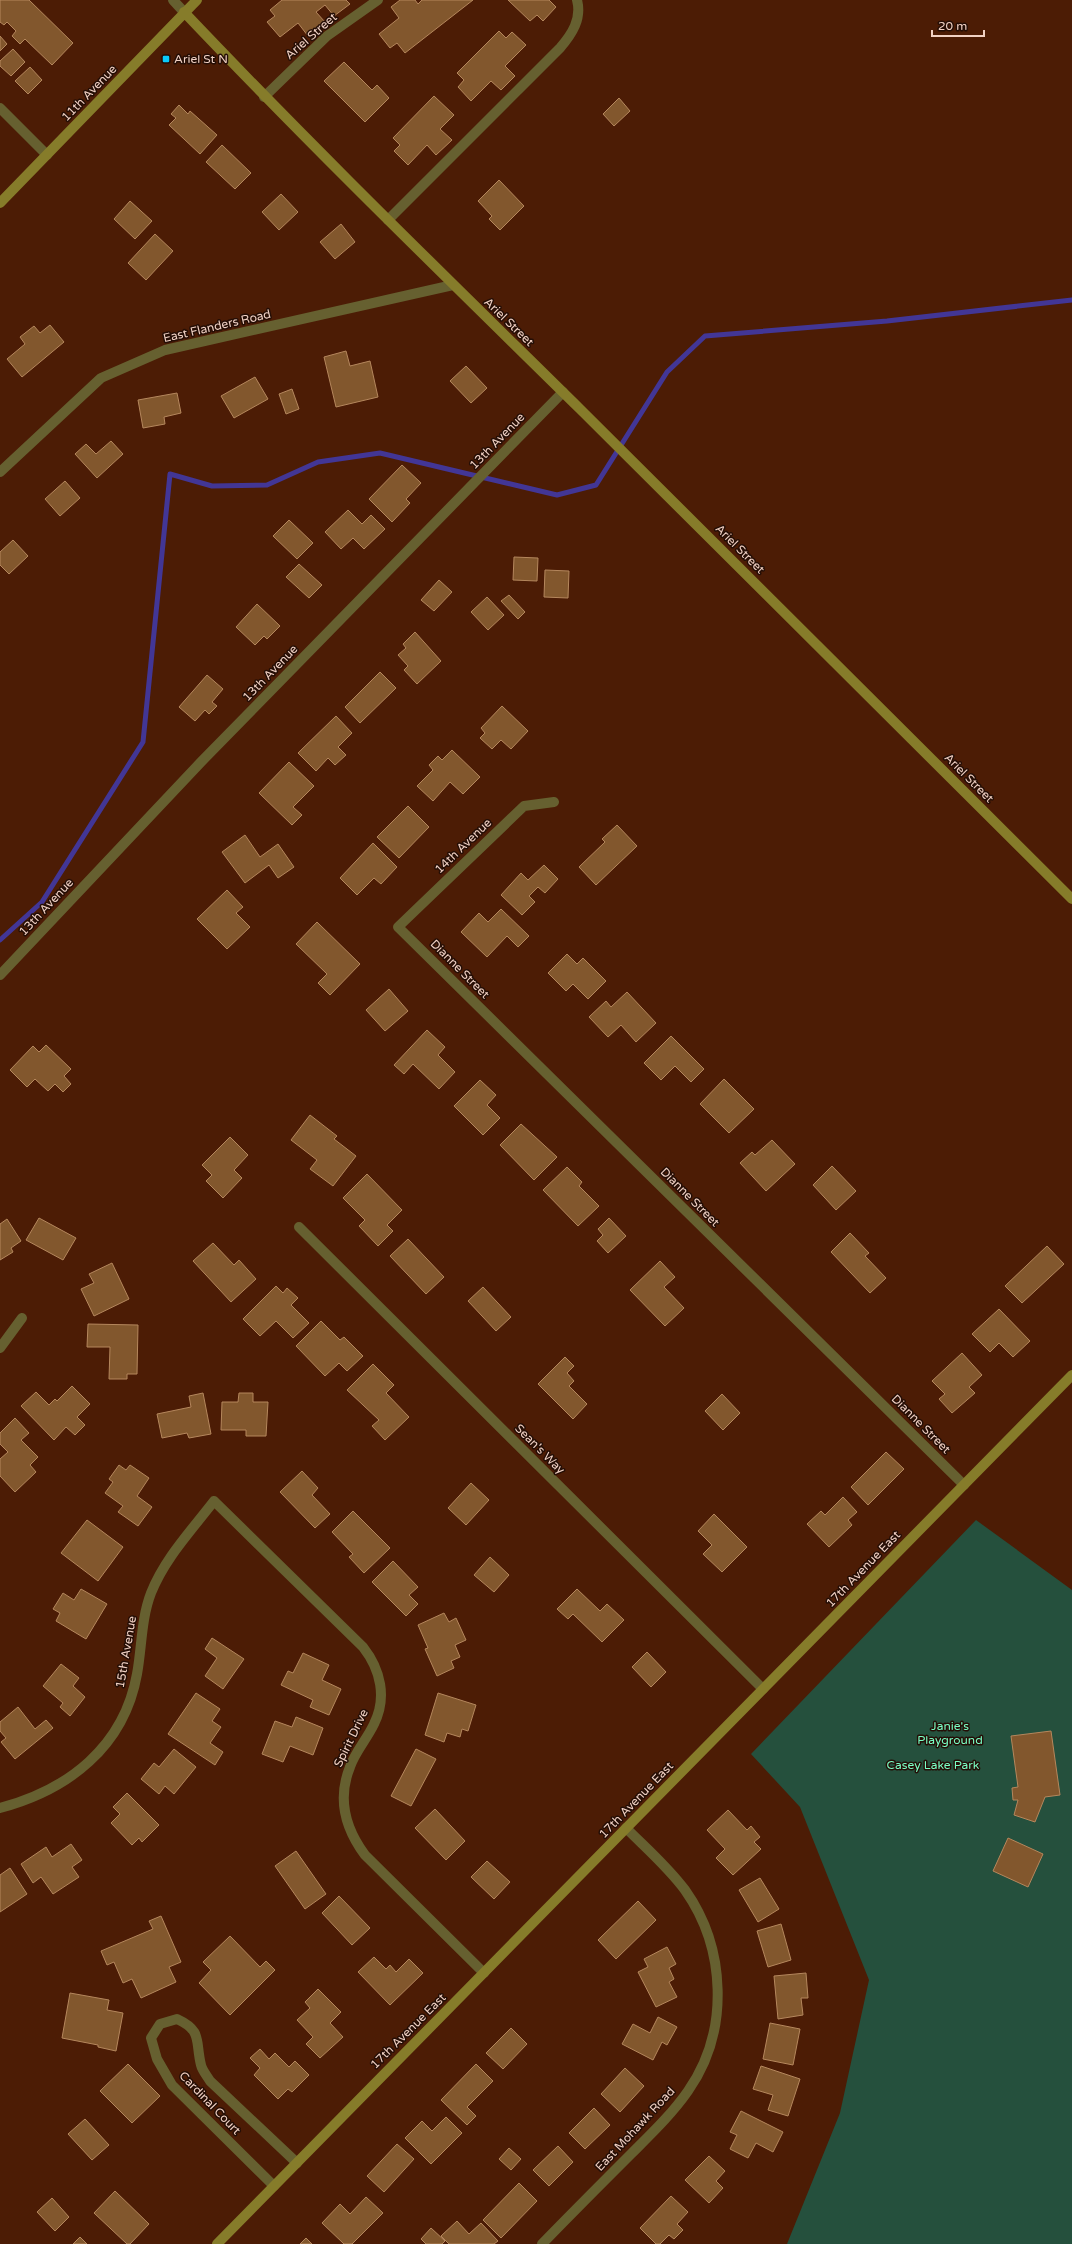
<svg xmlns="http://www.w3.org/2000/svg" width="1072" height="2244" viewBox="0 0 1072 2244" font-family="'Varela Round',sans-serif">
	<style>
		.green { fill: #25503d }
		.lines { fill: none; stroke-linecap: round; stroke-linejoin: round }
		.stream { stroke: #423696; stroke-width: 5 }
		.building { fill: #82572d; stroke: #b5875d }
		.street { stroke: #666030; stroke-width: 10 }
		.secondary { stroke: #867c2a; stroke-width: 10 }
		.poi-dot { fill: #0acafa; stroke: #240e06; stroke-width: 1.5 }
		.labels { text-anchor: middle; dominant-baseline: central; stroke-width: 3; stroke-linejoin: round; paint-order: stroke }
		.street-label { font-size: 12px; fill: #f1d1c4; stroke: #240e06 }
		.poi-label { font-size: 12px; fill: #f1d1c4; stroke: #240e06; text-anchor: start }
		.park-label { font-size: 12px; fill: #7affc5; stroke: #240e06 }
	</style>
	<rect width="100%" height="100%" fill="#4c1c05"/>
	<path class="green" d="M976 1520 1072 1590V2244H787L840 2113 869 1980 800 1807 751 1754Z"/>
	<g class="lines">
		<path class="stream" d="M0 940 42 902 143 742 170 474 212 486 267 485 318 462 380 453 557 495 596 485 667 372 705 336 887 321 1072 300"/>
	</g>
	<path class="building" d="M0 0H29L73 43 52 65 25 39 20 44 12 36 16 31 7 22 4 25 0 22Z
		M282 0H346L350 4 334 16 325 5 316 12 325 22 308 36 298 23 280 37 267 22 275 16 270 10Z
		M400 0H415L418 4 422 0H473L405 53 397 43 390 48 379 34 399 18 391 7Z
		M508 0H549L556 7 543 21 537 15 530 21Z
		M499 31 506 38 512 32 526 45 505 66 515 76 501 90 491 81 471 101 458 87 464 80 457 73Z
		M0 36 7 44 0 51Z
		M13 49 25 62 11 76 0 66V61Z
		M344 62 372 90 377 85 389 98 365 122 324 81Z
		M30 67 42 80 28 94 15 81Z
		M434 96 454 115 440 129 452 140 436 155 427 145 408 165 394 151 400 145 393 138Z
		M619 98 630 111 614 126 603 114Z
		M179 105 188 114 190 111 217 135 200 154 169 125 176 118 171 114Z
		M222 145 251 173 235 189 206 162Z
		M499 180 524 206 500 230 489 219 492 216 478 201Z
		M281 194 298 212 279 230 262 212Z
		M130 201 152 221 135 239 114 219Z
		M341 224 355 242 335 259 320 242Z
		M155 234 173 251 146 280 128 263Z
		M50 325 64 342 22 377 7 359 25 344 20 337 34 326 40 333Z
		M346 351 350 366 370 361 378 397 336 407 324 357Z
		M466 366 487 388 471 403 450 381Z
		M255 377 268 399 234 418 221 396Z
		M292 389 299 409 286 414 279 394Z
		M177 393 181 413 164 417 165 424 143 428 138 400Z
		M111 441 123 454 97 478 75 454 86 444 96 454Z
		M402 465 421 483 406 499 410 503 392 522 369 499Z
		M65 481 80 498 60 516 45 499Z
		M348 510 362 524 371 515 385 529 364 549 353 538 341 549 325 532Z
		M289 520 313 543 297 559 273 536Z
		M13 540 28 556 9 574 0 565V552Z
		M514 557 538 558 537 581 513 580Z
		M299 564 322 585 309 598 286 577Z
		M545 570 569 571 568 598 544 597Z
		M439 580 452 592 434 611 421 600Z
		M509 595 525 612 518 619 501 601Z
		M487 597 504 615 488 630 471 612Z
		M257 604 280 626 267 639 264 636 255 645 236 627Z
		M415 632 441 661 417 684 404 670 408 666 398 655 406 648 403 644Z
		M380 672 396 688 360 723 345 707Z
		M207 675 223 689 212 702 217 706 209 714 205 710 195 721 179 707Z
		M502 706 528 731 511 749 501 740 492 749 480 738 485 733 481 728Z
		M336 716 352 733 338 747 346 755 335 765 328 758 316 771 298 753Z
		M452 750 480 777 463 794 450 782 433 801 417 786 433 770 429 765 438 756 442 760Z
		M289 762 314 786 293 807 302 815 292 825 259 793Z
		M408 806 429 827 399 858 377 837Z
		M617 825 637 846 596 885 579 867 605 842 602 839Z
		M245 835 260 857 278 844 294 867 278 878 269 865 245 883 222 852Z
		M373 843 397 867 381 884 374 878 357 895 340 878Z
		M544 865 558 879 545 893 538 887 529 896 535 902 522 915 501 895 521 873 528 880Z
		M227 890 243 907 236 913 250 927 227 949 197 919Z
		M501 909 529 936 518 947 507 936 487 957 461 932 479 913 488 922Z
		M317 922 360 964 330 995 318 983 327 974 296 944Z
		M567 954 577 964 583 958 606 981 588 999 573 984 566 991 548 973Z
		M389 989 408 1011 385 1031 366 1010Z
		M627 992 656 1023 636 1042 621 1025 608 1037 589 1017 606 1001 611 1007Z
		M427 1030 445 1047 438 1055 455 1072 439 1089 413 1064 404 1074 394 1065Z
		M671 1036 704 1069 691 1082 675 1066 661 1080 644 1063Z
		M46 1045 71 1069 64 1076 71 1084 63 1092 55 1084 48 1091 35 1079 27 1087 10 1070 33 1046 39 1052Z
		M724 1079 754 1109 729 1133 700 1104Z
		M480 1080 496 1095 487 1105 500 1118 483 1135 454 1106Z
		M310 1115 337 1136 334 1139 356 1156 333 1186 310 1169 317 1160 291 1140Z
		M521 1124 557 1157 534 1180 500 1145Z
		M230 1137 248 1155 234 1170 242 1178 223 1198 206 1181 212 1175 202 1165Z
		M772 1140 795 1164 766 1191 740 1163 752 1152 755 1155Z
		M832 1166 856 1191 836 1210 813 1185Z
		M567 1167 582 1182 579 1186 599 1206 578 1226 543 1190Z
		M367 1174 402 1210 387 1225 393 1231 378 1246 359 1226 365 1220 343 1198Z
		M39 1218 76 1238 63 1260 26 1240Z
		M609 1218 626 1236 608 1253 597 1241 603 1235 598 1229Z
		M7 1219 21 1241 11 1248 13 1252 0 1260V1224Z
		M850 1233 869 1253 865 1256 886 1278 870 1293 831 1252Z
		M408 1239 444 1277 426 1294 390 1256Z
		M213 1243 234 1265 239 1260 256 1279 231 1302 193 1261Z
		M1047 1246 1064 1264 1022 1303 1005 1286Z
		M660 1261 675 1277 664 1287 684 1308 665 1326 630 1290Z
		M112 1263 129 1299 94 1316 81 1289 94 1283 89 1274Z
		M276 1286 283 1293 287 1288 298 1298 291 1305 309 1323 293 1338 276 1321 260 1336 243 1319Z
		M483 1287 511 1317 496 1331 468 1301Z
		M999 1309 1030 1341 1013 1357 999 1343 990 1352 972 1334Z
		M321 1321 340 1340 344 1337 363 1356 347 1371 339 1363 325 1376 296 1346Z
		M88 1324 138 1325 137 1374H127V1379H109L110 1347H87Z
		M962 1353 982 1375 969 1387 975 1393 952 1413 939 1399 945 1394 932 1381Z
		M565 1357 574 1366 567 1373 574 1381 569 1386 587 1404 573 1419 538 1384Z
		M373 1364 394 1385 386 1393 409 1417 385 1440 372 1426 379 1420 347 1390Z
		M72 1386 90 1404 77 1417 85 1425 75 1435 66 1427 54 1440 21 1406 36 1392 49 1405 55 1399 57 1401Z
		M203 1393 211 1434 189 1438 187 1433 162 1438 157 1414 191 1407 189 1396Z
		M239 1393H253V1402H268L266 1436H246V1430H221L222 1402H238Z
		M722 1394 740 1413 723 1430 705 1411Z
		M15 1418 29 1433 21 1440 38 1457 30 1465 36 1472 15 1492 0 1476V1459L8 1452 0 1444V1433Z
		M886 1452 904 1469 868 1505 851 1487Z
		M119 1465 126 1470 130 1465 149 1478 137 1496 152 1507 138 1526 118 1512 123 1506 105 1493 113 1482 109 1479Z
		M302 1471 318 1488 312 1495 330 1514 315 1528 280 1492Z
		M471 1483 489 1500 466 1525 448 1508Z
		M843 1497 857 1512 848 1520 852 1525 829 1547 807 1524 821 1511 825 1515Z
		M353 1511 390 1548 364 1573 349 1557 353 1554 332 1532Z
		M714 1514 747 1547 722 1572 703 1554 712 1545 698 1531Z
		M87 1520 123 1547 98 1581 61 1553Z
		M490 1557 509 1575 494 1592 474 1575Z
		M393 1561 418 1587 409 1595 418 1604 406 1616 372 1582Z
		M81 1589 107 1604 86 1639 56 1621 60 1613 53 1609 63 1593 74 1600Z
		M577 1589 600 1611 607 1604 624 1620 602 1642 573 1614 568 1619 557 1609Z
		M444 1613 449 1622 456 1618 466 1640 455 1645 460 1657 451 1661 454 1668 437 1676 425 1649 428 1648 418 1625Z
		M212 1638 244 1659 223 1689 205 1676 217 1658 205 1649Z
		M647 1652 666 1672 651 1687 632 1667Z
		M303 1653 329 1665 322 1680 341 1689 329 1715 310 1707 313 1700 281 1685 288 1671 293 1673Z
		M61 1664 79 1678 73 1686 85 1697 70 1716 60 1707 63 1703 43 1686Z
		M196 1693 220 1709 212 1721 221 1727 210 1743 223 1752 215 1765 168 1734Z
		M438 1693 476 1705 468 1731 462 1729 460 1737 447 1733 444 1742 425 1735Z
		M18 1707 35 1729 46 1720 53 1728 15 1759 1 1742 6 1738 0 1731V1722Z
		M296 1717 323 1728 313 1755 290 1746 283 1762 262 1754 275 1721 292 1727Z
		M1051 1731 1060 1795 1045 1797 1035 1822 1014 1815 1018 1800H1013L1012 1788 1018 1787 1011 1736Z
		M174 1749 196 1767 174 1794 165 1786 159 1794 141 1779 154 1763 159 1767Z
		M416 1749 436 1759 411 1806 391 1796Z
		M127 1793 159 1825 142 1842 139 1838 132 1845 111 1823 120 1814 113 1807Z
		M435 1809 465 1841 446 1860 415 1828Z
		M728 1810 747 1830 751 1826 760 1837 754 1842 761 1849 733 1875 716 1858 725 1849 707 1830Z
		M1008 1838 1043 1854 1028 1887 993 1871Z
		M71 1844 82 1860 72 1867 79 1877 53 1894 41 1877 33 1883 21 1864 46 1847 52 1857Z
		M296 1851 326 1894 305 1909 275 1866Z
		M487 1861 510 1882 494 1899 471 1877Z
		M10 1868 27 1894 0 1912V1875Z
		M760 1878 779 1909 758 1922 739 1890Z
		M339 1896 370 1928 352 1945 322 1913Z
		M638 1901 656 1920 616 1959 598 1940Z
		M161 1916 181 1962 169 1967 176 1982 141 1998 132 1979 123 1983 114 1962 107 1965 101 1951 153 1929 149 1921Z
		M781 1924 791 1960 768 1967 757 1931Z
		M230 1936 260 1967 266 1961 275 1970 230 2015 199 1983 211 1970 203 1962Z
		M667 1947 676 1964 669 1968 674 1979 669 1982 677 1997 656 2007 638 1972 648 1967 644 1959Z
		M374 1957 386 1969 390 1965 396 1972 409 1959 423 1973 390 2005 358 1972Z
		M806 1973 808 1998H801L803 2015 778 2019 774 1976Z
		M318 1989 341 2012 330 2023 343 2037 320 2058 306 2044 313 2037 297 2020 310 2008 305 2002Z
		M70 1993 109 2000 107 2010 123 2013 116 2051 98 2047V2045L62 2038Z
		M658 2017 677 2027 667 2045 662 2042 653 2060 622 2044 633 2024 650 2033Z
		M770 2023 800 2029 793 2065 763 2059Z
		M511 2028 527 2044 503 2069 486 2053Z
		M260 2049 269 2059 275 2053 289 2067 295 2061 309 2075 292 2092 288 2089 278 2099 254 2075 260 2068 250 2058Z
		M128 2064 160 2096 132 2123 100 2091Z
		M476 2064 493 2081 467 2107 476 2116 467 2125 441 2100Z
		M761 2066 800 2079 788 2116 768 2110 773 2095 753 2089Z
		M625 2068 644 2086 620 2112 601 2094Z
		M594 2108 610 2125 585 2149 569 2133Z
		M741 2111 783 2132 773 2152 756 2143 748 2158 730 2149 737 2135 730 2132Z
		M446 2117 462 2133 431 2164 405 2138 422 2121 432 2131Z
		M85 2119 109 2145 92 2160 68 2134Z
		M397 2144 414 2159 384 2192 367 2176Z
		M558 2146 573 2162 549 2186 533 2170Z
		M509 2148 521 2159 511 2170 499 2159Z
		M709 2156 725 2171 716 2181 723 2188 709 2203 685 2180Z
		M519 2183 537 2201 501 2238 483 2220Z
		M115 2191 149 2224 130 2244H127L94 2213Z
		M671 2196 688 2212 677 2224 683 2230 674 2239 669 2235 660 2244H656L640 2228Z
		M366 2197 383 2213 352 2244H344L322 2223 340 2204 350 2214Z
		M52 2198 69 2217 55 2231 37 2212Z
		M457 2221 469 2234 481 2223 498 2241 494 2244H449L441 2236Z
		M431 2228 445 2241 442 2244H426L421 2239Z
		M80 2237 87 2244H73Z
		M306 2238 312 2244H300Z"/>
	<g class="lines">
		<path class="street" d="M173 0 184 12
			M264 97 327 36 378 0
			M0 108 47 155
			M388 220 560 48C572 34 582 19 577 0
			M0 472 101 378 165 350 453 285
			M554 802 524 806 398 927 964 1485
			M0 975 201 762 563 392
			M299 1227 763 1689
			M0 1348 22 1318
			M0 1808C68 1790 124 1747 137 1674 142 1647 141 1619 151 1593 165 1558 191 1531 214 1501L363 1647C381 1670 387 1698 374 1724 367 1739 355 1752 350 1767 337 1799 345 1828 365 1855L484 1973
			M274 2186 172 2085 157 2059 151 2038 160 2024 177 2019C203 2031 195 2041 201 2065 202 2070 207 2076 210 2081L297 2163
			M542 2244C571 2214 601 2184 631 2154 651 2134 672 2114 688 2091 730 2031 726 1948 685 1890 668 1867 646 1848 626 1828"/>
		<path class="secondary" d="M184 12C313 148 447 278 580 409 744 572 908 735 1072 899
			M0 203 197 0
			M217 2244 1072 1375"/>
	</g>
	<rect class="poi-dot" x="162" y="55" width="8" height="8" rx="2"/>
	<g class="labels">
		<g class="street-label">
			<text transform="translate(311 36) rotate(-41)">Ariel Street</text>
			<text transform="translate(89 93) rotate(-46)">11th Avenue</text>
			<text transform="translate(509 322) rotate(44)">Ariel Street</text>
			<text transform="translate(217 326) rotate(-13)">East Flanders Road</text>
			<text transform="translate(497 441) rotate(-46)">13th Avenue</text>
			<text transform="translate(740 549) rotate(45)">Ariel Street</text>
			<text transform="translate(270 673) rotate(-46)">13th Avenue</text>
			<text transform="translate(969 778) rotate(45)">Ariel Street</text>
			<text transform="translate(463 846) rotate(-44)">14th Avenue</text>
			<text transform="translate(46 907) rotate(-47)">13th Avenue</text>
			<text transform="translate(460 969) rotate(45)">Dianne Street</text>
			<text transform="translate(690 1197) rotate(45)">Dianne Street</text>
			<text transform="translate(921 1424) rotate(45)">Dianne Street</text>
			<text transform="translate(540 1449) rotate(45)">Sean's Way</text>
			<text transform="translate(863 1569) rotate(-46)">17th Avenue East</text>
			<text transform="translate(126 1652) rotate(-80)">15th Avenue</text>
			<text transform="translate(351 1738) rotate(-64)">Spirit Drive</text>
			<text transform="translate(636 1800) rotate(-46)">17th Avenue East</text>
			<text transform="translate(408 2031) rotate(-45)">17th Avenue East</text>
			<text transform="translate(210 2103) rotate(46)">Cardinal Court</text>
			<text transform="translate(635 2129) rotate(-47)">East Mohawk Road</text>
		</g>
		<g class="poi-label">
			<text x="174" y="59">Ariel St N</text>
		</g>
		<g class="park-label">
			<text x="950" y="1726">Janie's<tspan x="950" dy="14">Playground</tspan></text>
			<text x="933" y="1765">Casey Lake Park</text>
		</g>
	</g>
	<path d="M932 30v6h52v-6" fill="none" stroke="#f1d1c4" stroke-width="2"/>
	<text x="938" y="30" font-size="12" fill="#f1d1c4" stroke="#240e06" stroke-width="3" paint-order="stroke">20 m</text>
</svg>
